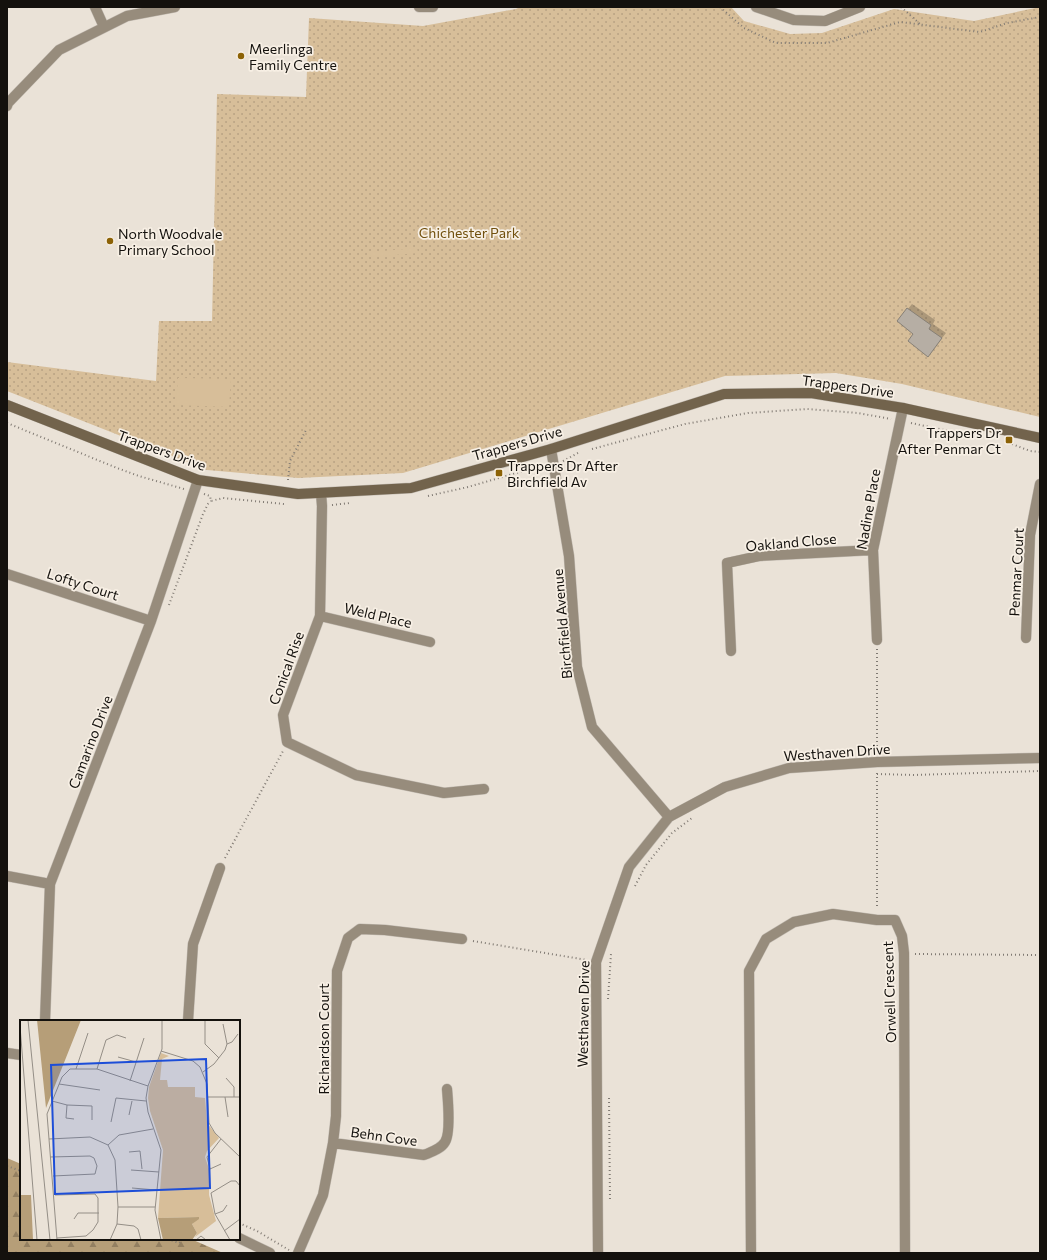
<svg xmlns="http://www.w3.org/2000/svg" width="1047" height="1260" viewBox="0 0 1047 1260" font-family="Commissioner,sans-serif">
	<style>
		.grass { fill: url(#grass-dots) }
		.forest { fill: url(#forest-firs) }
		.pitch { fill: #d7be99 }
		.shadow { fill: #0003 }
		.building { fill: #b6aea4; stroke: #878076 }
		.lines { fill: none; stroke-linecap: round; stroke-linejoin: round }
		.minor-casing { stroke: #c3bcb3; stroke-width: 11 }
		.secondary-casing { stroke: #c3bcb3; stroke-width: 11 }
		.path { stroke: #807a73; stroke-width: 2; stroke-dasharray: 1 3; stroke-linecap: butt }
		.minor { stroke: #978c7c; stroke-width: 10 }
		.secondary { stroke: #72634c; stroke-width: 10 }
		.poi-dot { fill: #8c6206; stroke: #f7efe4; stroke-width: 1.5 }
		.labels { text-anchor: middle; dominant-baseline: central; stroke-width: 3.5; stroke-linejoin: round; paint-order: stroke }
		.poi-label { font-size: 14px; fill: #14110d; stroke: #f7efe4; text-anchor: start }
		.park-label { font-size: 14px; fill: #71500e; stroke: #f7efe4 }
		.street-label { font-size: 14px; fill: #14110d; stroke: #f7efe4 }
		.inset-road { fill: none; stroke: #948e86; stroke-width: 1 }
		.view { fill: #1d4ed8; fill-opacity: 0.15; stroke: #1d4ed8; stroke-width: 2 }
		.inset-edge { fill: none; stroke: #14110d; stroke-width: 2 }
	</style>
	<defs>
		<pattern id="grass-dots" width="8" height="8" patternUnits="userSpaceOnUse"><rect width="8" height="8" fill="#d7be99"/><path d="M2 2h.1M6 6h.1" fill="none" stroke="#b8a283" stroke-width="1.8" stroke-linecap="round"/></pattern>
		<pattern id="forest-firs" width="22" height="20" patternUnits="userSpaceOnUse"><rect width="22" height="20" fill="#b69e78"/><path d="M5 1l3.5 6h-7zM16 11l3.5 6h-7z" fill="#937f61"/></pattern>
	</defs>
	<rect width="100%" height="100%" fill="#eae2d7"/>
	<path class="grass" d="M520 7H731L744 21 790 34 822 33 894 9 974 21 1040 7V417L902 384 836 373 725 376 403 473 298 478 207 470 7 391V362L156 381 159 321H212L217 94 306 97 309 18 423 26 516 9Z"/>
	<path class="forest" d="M7 1158 21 1164V1239H191L223 1253H7Z"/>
	<path class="pitch" d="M417 248 418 253 370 257 371 252Z
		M178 378 231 379 229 407 176 405Z"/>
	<path class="shadow" d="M912 304 935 320 933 324 946 333 928 356 915 334 898 321Z"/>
	<path class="building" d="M907 308 931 325 929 329 942 338 928 357 908 341 913 334 897 321Z"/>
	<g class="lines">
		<defs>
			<path id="minor" d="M95 7 104 27
				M419 7H433
				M756 7 794 20 825 21 860 7
				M7 106 8 103 59 50 127 16 175 7
				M551 449 569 556 577 667 592 727 669 817
				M321 493 322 506 320 616 283 715 287 742 356 775 444 793 484 789
				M7 574 151 621
				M320 616 430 642
				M1026 638 1030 535 1040 484
				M877 640 873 550 903 408
				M731 651 727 563 759 556 873 550
				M7 876 50 884
				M45 1021 50 884 151 621 198 480
				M188 1021 193 944 220 868
				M7 1053 21 1055
				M333 1143 424 1155C431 1152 441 1149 445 1142 451 1133 448 1101 447 1089
				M239 1238 270 1253
				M298 1253 323 1195 333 1143 336 1116 337 971 348 938 360 929 385 930 462 939
				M598 1253 596 962 629 867 669 817 725 787 789 768 877 762 1040 758
				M751 1253 749 971 766 939 794 922 833 914 877 920H895L902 936 904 953 905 1253"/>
			<path id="secondary" d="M7 405 198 480 298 494 411 488 551 449 724 394 811 393 903 408 1040 438"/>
		</defs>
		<use href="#minor" class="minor-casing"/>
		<use href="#secondary" class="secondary-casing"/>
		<path class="path" d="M720 7 744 28 776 43H827L900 22 980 32 1007 23 1040 17
			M901 7 920 24
			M7 423 117 468 139 476 184 489
			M911 423 977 437
			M1012 444 1030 451 1040 452
			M592 449 685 424 748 413 807 409 858 413 891 419
			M563 461 578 453
			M288 480 290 461 306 430
			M204 494 210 496 211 501 223 498 284 504
			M428 496 468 487 523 471 544 469
			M332 505 350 503
			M169 605 203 514 208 504 211 501
			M877 649V751
			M877 773V909
			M877 774 914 775 1040 771
			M225 858 283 751
			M635 886 646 865 672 833 692 818
			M473 941 587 960
			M915 954 1040 955
			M608 999 611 954
			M609 1098 610 1201
			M7 1166 21 1171
			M239 1223 257 1231 289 1250
			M168 1239 179 1243 184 1239"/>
		<use href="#minor" class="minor"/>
		<use href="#secondary" class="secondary"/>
	</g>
	<g class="poi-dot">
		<circle cx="241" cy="56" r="4"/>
		<circle cx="110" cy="241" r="4"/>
		<rect x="1005" y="436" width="8" height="8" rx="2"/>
		<rect x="495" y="469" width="8" height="8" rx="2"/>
	</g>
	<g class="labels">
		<g class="poi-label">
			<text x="249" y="48">Meerlinga<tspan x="249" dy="16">Family Centre</tspan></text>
			<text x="118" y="233">North Woodvale<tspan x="118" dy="16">Primary School</tspan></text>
			<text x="1001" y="432" text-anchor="end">Trappers Dr<tspan x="1001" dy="16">After Penmar Ct</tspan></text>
			<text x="507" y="465">Trappers Dr After<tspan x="507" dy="16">Birchfield Av</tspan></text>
		</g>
		<g class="park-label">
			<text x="469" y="232">Chichester Park</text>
		</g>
		<g class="street-label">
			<text transform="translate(848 386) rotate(8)">Trappers Drive</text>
			<text transform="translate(517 443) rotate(-16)">Trappers Drive</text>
			<text transform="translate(162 450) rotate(20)">Trappers Drive</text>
			<text transform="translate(868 509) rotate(-80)">Nadine Place</text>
			<text transform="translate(791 542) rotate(-5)">Oakland Close</text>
			<text transform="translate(1016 572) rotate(-87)">Penmar Court</text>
			<text transform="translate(83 584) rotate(18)">Lofty Court</text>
			<text transform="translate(378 615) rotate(13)">Weld Place</text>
			<text transform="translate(562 624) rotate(-95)">Birchfield Avenue</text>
			<text transform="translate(286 668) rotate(-70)">Conical Rise</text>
			<text transform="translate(90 742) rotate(-69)">Camarino Drive</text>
			<text transform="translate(837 752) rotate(-4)">Westhaven Drive</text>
			<text transform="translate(889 992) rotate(-92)">Orwell Crescent</text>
			<text transform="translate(583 1014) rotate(-89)">Westhaven Drive</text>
			<text transform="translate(323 1039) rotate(-90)">Richardson Court</text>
			<text transform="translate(384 1136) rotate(8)">Behn Cove</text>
		</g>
	</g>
	<g transform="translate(20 1020)">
		<rect width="220" height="220" fill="#eae2d7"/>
		<path d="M141 33 149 36 142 39 140 60H147L148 67H175V77L185 78 187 103 199 118 187 131 185 137 189 149V175L196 201 175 217 177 213 172 204 178 197 138 198 143 130 130 91 128 78 129 67Z" fill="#d7be99"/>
		<path d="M17 0H61L26 88ZM0 175H11L13 220H0ZM179 197V199L172 204 177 213 172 220H143L138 198Z" fill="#b69e78"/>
		<path class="inset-road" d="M8 0 30 220M109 0H133M185 1V24L199 38M0 6 17 220M207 24 212 22 218 14M141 31 173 41 180 47 187 64 189 103 195 113 220 137M98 37 116 42M56 49 68 13M77 49 86 20 97 15 106 18M183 52 194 44 205 30 207 24 203 4M206 58 214 67V77M110 61 124 18M39 64 80 70M187 77H220M205 77 208 97M32 81 47 85 72 86V100M47 85 46 98 54 99M109 95 112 81M91 102 96 78 126 81M29 119 70 117 88 125 95 140 98 187 97 204 90 220M88 125 99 115 133 109M109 132 120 131 122 149M30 137 70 136 74 138 77 146 75 154 33 156M201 144 190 149 187 137 201 119M111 150 139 152M112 168 136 170M35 175 75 174 78 178V202L73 210 66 216 37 218M98 187H135M195 194 203 191 207 185M54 199 58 193H79M97 204 114 206 118 209 121 220M204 211 220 199M37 220 27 94 42 57 50 49H77L128 66M141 220 135 190 141 130 128 92 126 78 128 66 142 29V0M176 220 181 216 186 220M210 220 195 194 191 173 211 161H216L220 166"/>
		<path class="view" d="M186 39 190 168 35 174 31 45Z"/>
		<rect width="220" height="220" class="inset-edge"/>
	</g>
	<rect width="1047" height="1260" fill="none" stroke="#14110d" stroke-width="16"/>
</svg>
